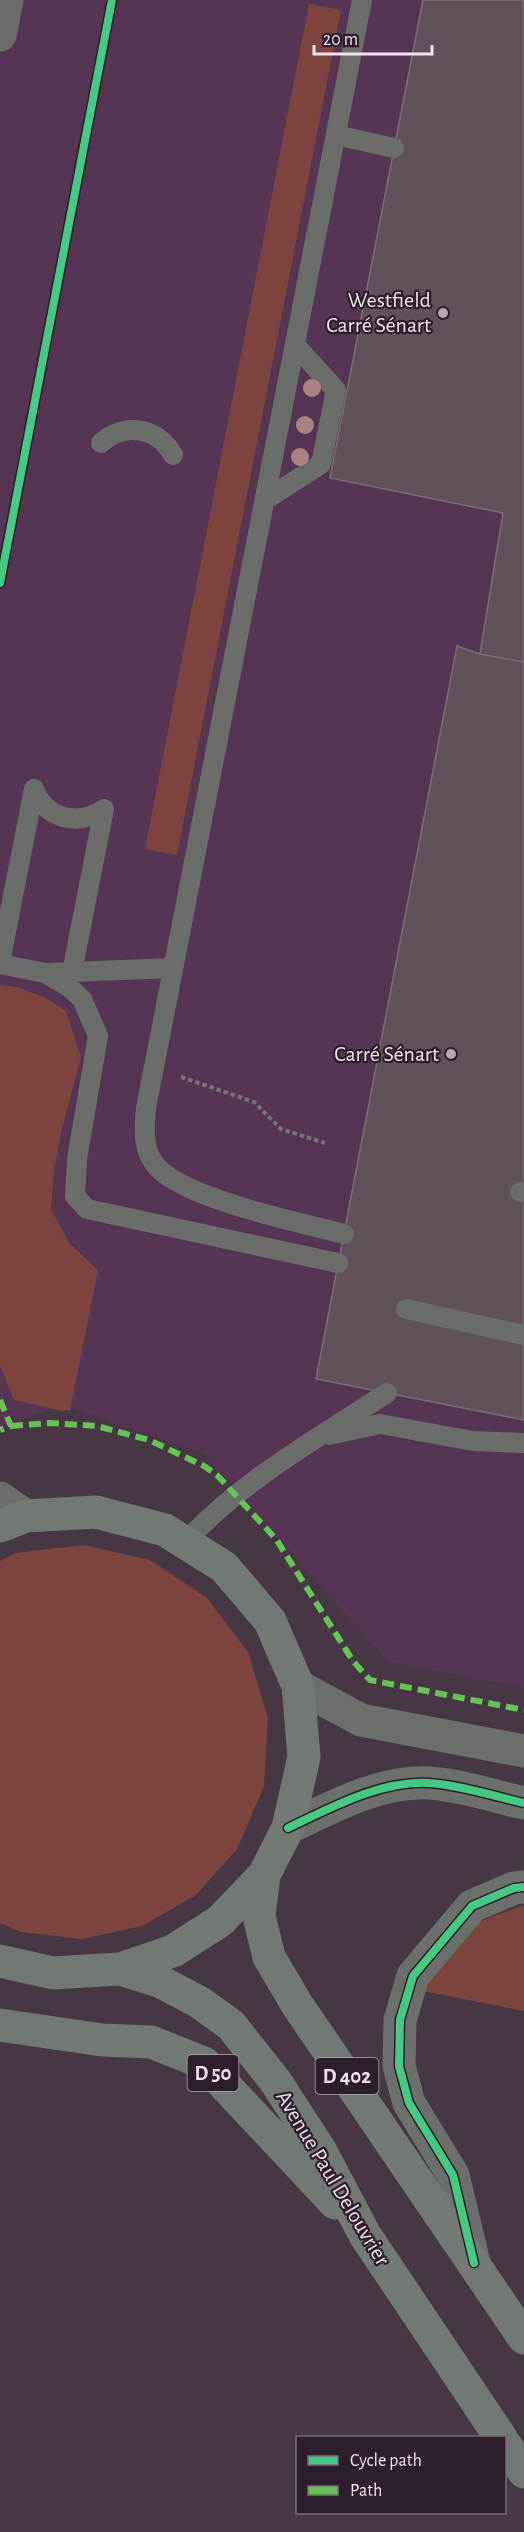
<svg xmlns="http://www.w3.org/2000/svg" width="524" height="2532" viewBox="0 0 524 2532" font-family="'Alegreya Sans',sans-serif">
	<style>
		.built { fill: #563453 }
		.green { fill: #7d453e }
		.building { fill: #60515b; stroke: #7d6d77; stroke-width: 1.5 }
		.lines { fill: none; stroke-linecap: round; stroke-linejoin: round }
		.path { stroke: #777376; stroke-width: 4; stroke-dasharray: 4.5 3; stroke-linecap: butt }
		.lane { stroke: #6b6d6b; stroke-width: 20 }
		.street { stroke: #6b6d6b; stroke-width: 33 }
		.secondary { stroke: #6c706d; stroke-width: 33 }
		.primary { stroke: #727874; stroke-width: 33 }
		.quiet { stroke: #66c356; stroke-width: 6; stroke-dasharray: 12 6; stroke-linecap: butt }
		.cycleway-casing { stroke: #2c1e2a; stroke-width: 11 }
		.cycleway { stroke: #46c982; stroke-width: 8 }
		.tree { fill: #aa8283 }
		.poi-dot { fill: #b8a6b5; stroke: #2c1e2a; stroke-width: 2 }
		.labels { text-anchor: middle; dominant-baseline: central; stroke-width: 4.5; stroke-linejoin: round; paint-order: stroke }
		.shield { fill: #2c1e2a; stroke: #b9a6b6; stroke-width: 1.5 }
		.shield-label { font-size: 21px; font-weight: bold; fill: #f5e1f2 }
		.poi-label { font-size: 22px; fill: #f5e1f2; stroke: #2c1e2a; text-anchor: end }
		.street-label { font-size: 22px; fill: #f5e1f2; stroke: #2c1e2a }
	</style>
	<rect width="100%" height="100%" fill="#473745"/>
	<path class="built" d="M0 0H524V1688L387 1661 204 1454 62 1405 0 1428Z"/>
	<path class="green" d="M309 4 341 10 177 855 145 849Z
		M0 985 17 987 46 998 66 1011 81 1057 61 1133 54 1171 51 1209 70 1244 98 1270 70 1410 62 1411 14 1400 0 1366Z
		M83 1545 150 1560 207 1598 248 1652 268 1718 264 1786 237 1849 196 1895 142 1926 82 1939 21 1932 0 1923V1561L16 1553Z
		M524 1905V2011L423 1991 448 1950 481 1921Z"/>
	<path class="building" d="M423 0H524V662L480 654 503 513 330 478Z
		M457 646 480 654 524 662V1420L316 1379Z"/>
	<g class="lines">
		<path class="path" d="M181 1077 254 1102 281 1129 325 1143"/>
		<path class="lane" d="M336 135 394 148
			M101 443C124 422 158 427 173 455
			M265 500 321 464 336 390 295 345
			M34 789C46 819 78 827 104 809
			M0 962 34 789
			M0 964 45 973 173 968
			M72 972 104 809
			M45 973 69 987 82 999 98 1036 77 1159 75 1196 87 1209 338 1263
			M520 1192H524
			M344 1234C298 1222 191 1200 159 1169 142 1153 144 1128 146 1108L362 0
			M406 1309 524 1335
			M329 1435 380 1424 473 1441 524 1443
			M185 1542C242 1481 317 1438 387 1393"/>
		<path class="street" d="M0 35 7 0
			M0 1498 26 1516"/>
		<path class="secondary" d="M298 1686 361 1720 524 1751
			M288 1828C330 1808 381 1780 429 1783 460 1785 493 1796 524 1803
			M474 2263 453 2175 409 2103 399 2066 400 2020 413 1976 472 1906 514 1888 524 1887"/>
		<path class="primary" d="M0 1526 26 1516 96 1512 165 1530 224 1567 270 1621 298 1686 304 1757 288 1828 264 1875 220 1921 173 1951 120 1969 53 1973 0 1961
			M264 1875 259 1916 269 1957 296 2003 524 2338
			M120 1969 159 1981 199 2002 231 2025 276 2082 320 2150 365 2235 501 2438
			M0 2025 102 2040 151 2042 204 2063 335 2203
			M504 2443 524 2472"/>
		<path class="quiet" d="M0 1400 11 1426 0 1430
			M11 1426 49 1423 97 1426 149 1440 204 1466 217 1475 276 1539 353 1661 370 1680 524 1710"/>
		<defs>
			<path id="cycleway" d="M0 583 112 0
				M288 1828C330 1808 381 1780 429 1783 460 1785 493 1796 524 1803
				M474 2263 453 2175 409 2103 399 2066 400 2020 413 1976 472 1906 514 1888 524 1887"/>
		</defs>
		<use href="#cycleway" class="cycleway-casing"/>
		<use href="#cycleway" class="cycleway"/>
	</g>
	<g class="tree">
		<circle cx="312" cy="388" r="9"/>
		<circle cx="305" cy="425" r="9"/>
		<circle cx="300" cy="457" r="9"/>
	</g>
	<g class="poi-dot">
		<circle cx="443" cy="313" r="6"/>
		<circle cx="451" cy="1054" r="6"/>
	</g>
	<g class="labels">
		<g class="shield">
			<rect x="187.5" y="2055" width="51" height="36" rx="4.5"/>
			<rect x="315.5" y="2058" width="63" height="36" rx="4.5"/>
		</g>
		<g class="shield-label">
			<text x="213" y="2073">D 50</text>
			<text x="347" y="2076">D 402</text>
		</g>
		<g class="poi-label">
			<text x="431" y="300">Westfield<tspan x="431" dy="25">Carré Sénart</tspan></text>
			<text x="439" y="1054">Carré Sénart</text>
		</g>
		<g class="street-label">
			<text transform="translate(333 2178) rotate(59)">Avenue Paul Delouvrier</text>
		</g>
	</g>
	<rect x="296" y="2436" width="210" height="78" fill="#2c1e2a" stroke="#7c6c7a" stroke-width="1.5"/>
	<rect x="308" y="2456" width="30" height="9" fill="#46c982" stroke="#7c6c7a" stroke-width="1.5"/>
	<text x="350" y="2466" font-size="18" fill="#f5e1f2">Cycle path</text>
	<rect x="308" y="2486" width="30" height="9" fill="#66c356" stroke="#7c6c7a" stroke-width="1.5"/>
	<text x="350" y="2496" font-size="18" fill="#f5e1f2">Path</text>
	<path d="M314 45v9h118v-9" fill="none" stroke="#f5e1f2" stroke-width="3"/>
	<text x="323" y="45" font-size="18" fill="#f5e1f2" stroke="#2c1e2a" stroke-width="4.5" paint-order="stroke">20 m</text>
</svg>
